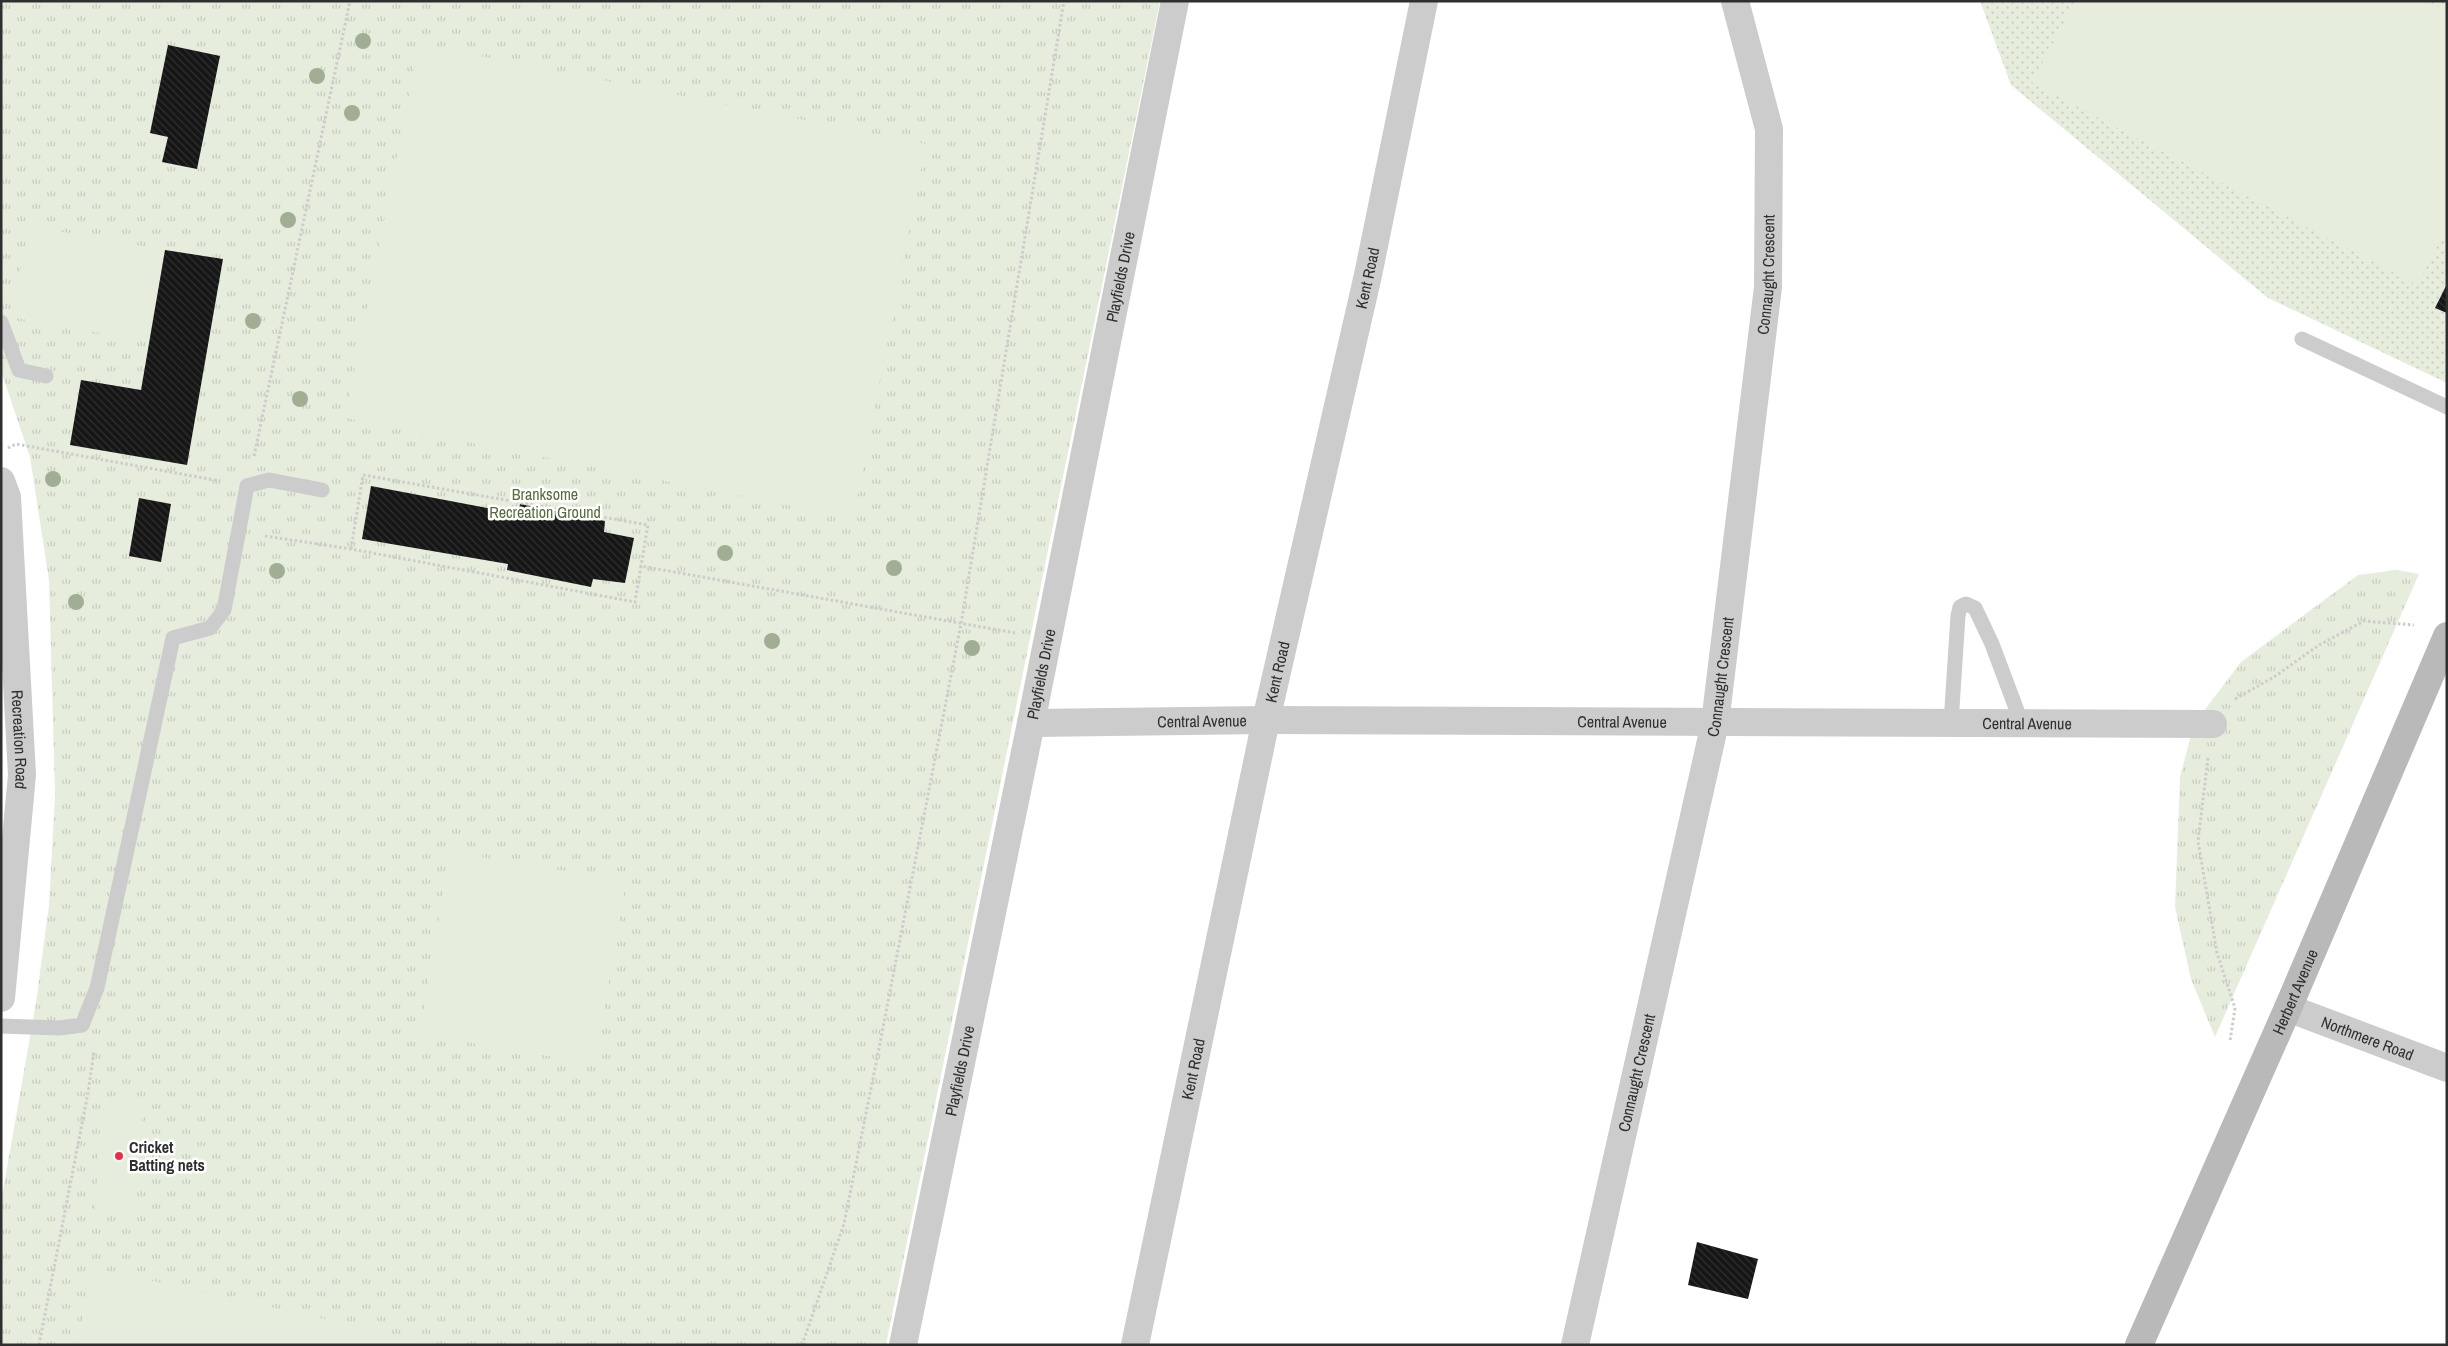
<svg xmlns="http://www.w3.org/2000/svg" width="2448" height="1346" viewBox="0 0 2448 1346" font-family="'Archivo Narrow',sans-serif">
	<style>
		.grass { fill: url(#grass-dots) }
		.park { fill: url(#park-tufts) }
		.pitch { fill: #e6eddd }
		.building { fill: url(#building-back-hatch) }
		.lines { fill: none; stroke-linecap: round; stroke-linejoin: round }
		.path { stroke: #ccc; stroke-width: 3; stroke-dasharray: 2.5 2.5; stroke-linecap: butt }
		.lane { stroke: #ccc; stroke-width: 15 }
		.street { stroke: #ccc; stroke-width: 28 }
		.secondary { stroke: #b9b9b9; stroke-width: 28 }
		.tree { fill: #a2ae93 }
		.poi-dot { fill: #ea2e47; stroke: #fff; stroke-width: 2 }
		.labels { text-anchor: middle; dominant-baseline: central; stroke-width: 5; stroke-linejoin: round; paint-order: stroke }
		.street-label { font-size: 16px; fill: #2f2f2f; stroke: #fff }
		.park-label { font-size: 16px; fill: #556c3b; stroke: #fff }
		.poi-label { font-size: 16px; font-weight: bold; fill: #2f2f2f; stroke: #fff; text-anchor: start }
	</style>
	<defs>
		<pattern id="grass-dots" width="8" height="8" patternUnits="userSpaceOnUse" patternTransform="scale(1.25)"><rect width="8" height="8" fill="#e6eddd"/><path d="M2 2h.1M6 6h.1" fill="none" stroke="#c6ccbe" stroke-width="1.8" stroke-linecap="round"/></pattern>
		<pattern id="park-tufts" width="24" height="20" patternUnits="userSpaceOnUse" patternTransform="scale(1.25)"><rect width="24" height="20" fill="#e6eddd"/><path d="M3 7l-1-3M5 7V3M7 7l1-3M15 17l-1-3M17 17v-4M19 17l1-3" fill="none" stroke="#c6ccbe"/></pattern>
		<pattern id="building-back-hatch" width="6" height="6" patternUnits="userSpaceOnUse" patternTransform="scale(1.25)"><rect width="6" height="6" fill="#161616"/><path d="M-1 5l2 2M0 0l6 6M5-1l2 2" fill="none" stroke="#303030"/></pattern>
	</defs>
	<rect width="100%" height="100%" fill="#fff"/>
	<path class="grass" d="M1980 1H2447V383L2268 298 2011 85Z"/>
	<path class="park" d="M1 1H1160L886 1345H1V1202L36 1003 49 905 55 795 49 580 30 457 1 371Z
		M2397 570 2419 574 2215 1037 2191 979 2175 907 2180 777 2194 724 2241 662 2358 575Z"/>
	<path class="pitch" d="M2075 1H2427L2447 12V227L2417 285 2032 83Z
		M419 44 926 144 853 518 345 418Z
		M29 226 165 250 149 342 11 317Z
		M450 852 626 881 595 1064 420 1034Z
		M102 1098 143 1102 134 1214 95 1210Z
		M94 1268 442 1345H77Z"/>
	<path class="building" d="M168 45 220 56 197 169 162 162 168 137 150 133Z
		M165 250 223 259 187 465 70 445 81 380 141 390Z
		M2447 284V313L2435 308Z
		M371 486 519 514 520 504 605 521 604 532 634 538 625 583 593 579 591 587 507 570 508 564 362 539Z
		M139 498 171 504 161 562 129 556Z
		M1697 1242 1758 1259 1748 1299 1688 1285Z"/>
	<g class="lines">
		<path class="path" d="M8 448 16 444 220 481
			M254 456 350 1
			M265 536 351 549 635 602 641 566 1015 633
			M351 549 363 475 648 525 641 566
			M2235 699 2274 677 2319 645 2364 621 2414 625
			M2208 758 2198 841 2217 953 2235 1008 2230 1041
			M39 1345 88 1093 94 1051
			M802 1345 844 1224 881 1038 961 624 1064 1"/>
		<path class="lane" d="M1 322 19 370 46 376
			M2302 339 2447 407
			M1951 723 1958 616 1960 607 1966 604 1975 608 1992 644 2022 724
			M1 1026 59 1028 82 1025 97 988 173 638 210 628 224 610 247 486 269 480 322 490"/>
		<g class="street">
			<path id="s1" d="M1 481 7 497 22 775 1 998"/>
			<path id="s2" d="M1031 723 1266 720 2213 724"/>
			<path id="s3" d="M2288 1008 2447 1068"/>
			<path id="s4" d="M903 1345 1031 723 1175 1"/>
			<path id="s5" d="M1135 1345 1266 720 1368 275 1424 1"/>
			<path id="s6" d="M1575 1345 1715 723 1768 287 1769 129 1735 1"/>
		</g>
		<path class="secondary" id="s7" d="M2139 1345 2288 1008 2447 636"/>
	</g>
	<g class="tree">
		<circle cx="363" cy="41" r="8"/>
		<circle cx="317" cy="76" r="8"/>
		<circle cx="352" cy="113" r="8"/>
		<circle cx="288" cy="220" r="8"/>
		<circle cx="253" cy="321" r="8"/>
		<circle cx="300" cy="399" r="8"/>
		<circle cx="53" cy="479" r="8"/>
		<circle cx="725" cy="553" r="8"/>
		<circle cx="894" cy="568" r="8"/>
		<circle cx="277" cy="571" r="8"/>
		<circle cx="76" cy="602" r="8"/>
		<circle cx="772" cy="641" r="8"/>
		<circle cx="972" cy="648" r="8"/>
	</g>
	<circle class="poi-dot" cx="119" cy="1156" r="5"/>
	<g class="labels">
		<g class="street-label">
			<text stroke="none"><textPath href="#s6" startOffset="1089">Connaught Crescent</textPath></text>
			<text stroke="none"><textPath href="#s4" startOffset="1090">Playfields Drive</textPath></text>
			<text stroke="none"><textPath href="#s5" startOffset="1092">Kent Road</textPath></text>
			<text stroke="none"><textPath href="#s5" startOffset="688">Kent Road</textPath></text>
			<text stroke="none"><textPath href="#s4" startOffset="685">Playfields Drive</textPath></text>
			<text stroke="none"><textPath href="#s6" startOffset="684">Connaught Crescent</textPath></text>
			<text stroke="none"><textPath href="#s2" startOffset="171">Central Avenue</textPath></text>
			<text stroke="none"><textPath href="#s2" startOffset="591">Central Avenue</textPath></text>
			<text stroke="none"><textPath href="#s2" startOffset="996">Central Avenue</textPath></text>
			<text stroke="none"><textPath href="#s1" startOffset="260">Recreation Road</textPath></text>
			<text stroke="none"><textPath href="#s7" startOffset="386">Herbert Avenue</textPath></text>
			<text stroke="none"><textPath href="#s3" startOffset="85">Northmere Road</textPath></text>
			<text stroke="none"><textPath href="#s5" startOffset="282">Kent Road</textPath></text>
			<text stroke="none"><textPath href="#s4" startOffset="280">Playfields Drive</textPath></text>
			<text stroke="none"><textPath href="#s6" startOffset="279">Connaught Crescent</textPath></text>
		</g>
		<g class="park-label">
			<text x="545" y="494">Branksome<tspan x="545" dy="18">Recreation Ground</tspan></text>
		</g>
		<g class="poi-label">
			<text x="129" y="1147">Cricket<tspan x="129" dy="18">Batting nets</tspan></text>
		</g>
	</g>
	<rect width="2448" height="1346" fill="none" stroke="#2f2f2f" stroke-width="5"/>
</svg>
